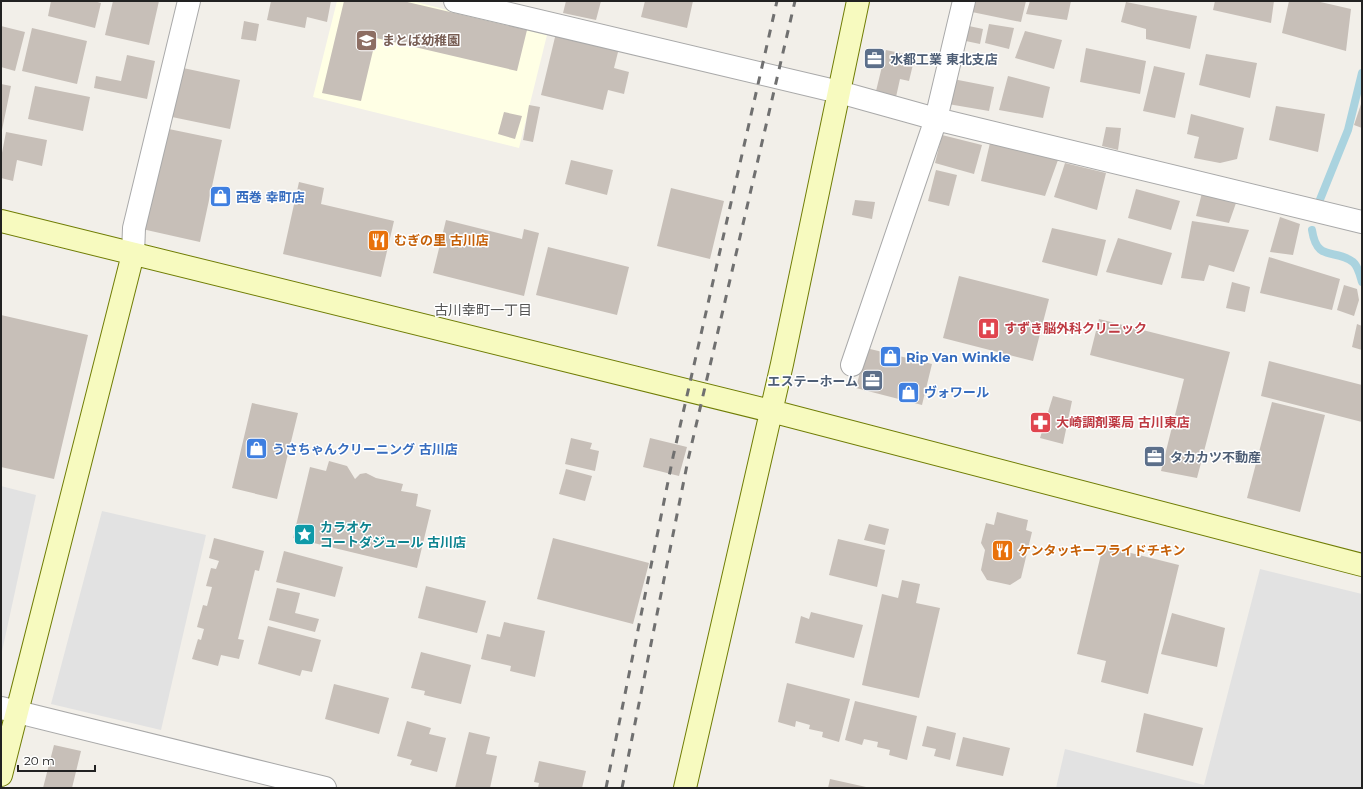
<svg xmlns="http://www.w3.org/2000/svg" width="1363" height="789" viewBox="0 0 1363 789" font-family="Montserrat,'Noto Sans JP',sans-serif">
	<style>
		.education { fill: #ffffe5 }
		.parking { fill: #e2e2e2 }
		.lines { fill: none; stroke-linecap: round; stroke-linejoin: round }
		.stream { stroke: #aad3df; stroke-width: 8 }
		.building { fill: #c7bfb8 }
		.street-casing { stroke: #a9a9a9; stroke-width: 24 }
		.secondary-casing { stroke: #707d05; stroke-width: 24 }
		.street { stroke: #fff; stroke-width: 22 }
		.secondary { stroke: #f7fabf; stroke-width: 22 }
		.rail { stroke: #707070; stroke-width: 3; stroke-dasharray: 8 8; stroke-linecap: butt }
		.labels { text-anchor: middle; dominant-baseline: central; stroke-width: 3; stroke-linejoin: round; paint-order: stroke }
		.education-label { font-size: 13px; font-weight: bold; fill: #785e54; stroke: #fff; text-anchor: start }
		.service-label { font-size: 13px; font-weight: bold; fill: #4e5e75; stroke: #fff; text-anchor: start }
		.shop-label { font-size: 13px; font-weight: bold; fill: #366cbe; stroke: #fff; text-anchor: start }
		.food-label { font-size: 13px; font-weight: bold; fill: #c56008; stroke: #fff; text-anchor: start }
		.health-label { font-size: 13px; font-weight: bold; fill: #be3a42; stroke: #fff; text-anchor: start }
		.culture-label { font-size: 13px; font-weight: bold; fill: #0d838f; stroke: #fff; text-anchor: start }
		.neighbourhood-label { font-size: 14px; fill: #555; stroke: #fff }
	</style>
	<rect width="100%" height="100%" fill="#f2efe9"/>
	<path class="education" d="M337 1H412L547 35 519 148 313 97Z"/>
	<path class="parking" d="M1 486 36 495 1 656Z
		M102 511 206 535 161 730 51 704Z
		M1260 569 1362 594V788H1056L1065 749 1204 785Z"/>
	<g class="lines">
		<path class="stream" d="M1319 202 1348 130 1362 73
			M1312 230C1317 263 1335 248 1353 262 1358 266 1360 275 1362 282"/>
	</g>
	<path class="building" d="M51 1H94L101 3 95 28 48 16Z
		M113 1H159L149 45 105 35Z
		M271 1H331L327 22 307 17 305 28 267 20Z
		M344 1H403L527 30 517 71 376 38 361 101 322 93Z
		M566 1H601L596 20 563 13Z
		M645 1H693L687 28 641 17Z
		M969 1H1026L1021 22 967 11Z
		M1030 1H1071L1067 20 1026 14Z
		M1215 1H1274L1271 23 1213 10Z
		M1289 1H1316L1351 9 1346 51 1282 33Z
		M1126 2 1197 16 1190 49 1146 39V29L1121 22Z
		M244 21 259 24 256 41 241 39Z
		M989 24 1014 28 1009 49 985 43Z
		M964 25 983 29 980 44 961 40Z
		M1 26 25 32 15 71 1 67Z
		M32 28 87 41 77 84 22 71Z
		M1025 31 1062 40 1054 69 1015 58Z
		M556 33 619 48 614 68 629 72 624 94 608 90 603 110 541 95Z
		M1086 48 1146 61 1140 94 1080 82Z
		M886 50 915 56 909 81 900 79 896 97 876 91Z
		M1206 54 1257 63 1250 98 1199 85Z
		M127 55 155 61 147 99 94 88 96 76 121 81Z
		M1154 66 1185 73 1175 118 1143 111Z
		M183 68 240 80 230 129 172 117Z
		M1008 76 1050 87 1043 118 999 110Z
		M953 79 994 87 989 111 948 104Z
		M1 84 11 86 2 130H1Z
		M35 86 90 97 83 131 28 119Z
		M1362 101V128L1354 125Z
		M529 105 540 107 533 142 523 140Z
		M1276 106 1325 114 1318 152 1269 140Z
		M504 112 522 116 515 139 498 134Z
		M1191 114 1244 128 1237 159 1220 163 1194 158 1199 137 1187 134Z
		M1106 127 1121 128 1118 150 1102 146Z
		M164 128 222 140 200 242 142 229Z
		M6 132 47 140 42 166 17 160 13 181 1 178V158Z
		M942 135 982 145 974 174 935 163Z
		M990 143 1058 160 1045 196 981 181Z
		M571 160 613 170 607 195 565 184Z
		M1065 163 1106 173 1097 210 1054 197Z
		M936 170 957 175 949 206 928 201Z
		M299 182 324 188 321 204 394 221 381 277 283 254Z
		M671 188 724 201 710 259 657 246Z
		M1136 189 1180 201 1171 230 1128 218Z
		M1202 193 1236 203 1229 223 1196 216Z
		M855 200 875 202 872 219 852 215Z
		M1280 217 1300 224 1293 255 1270 252Z
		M446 220 522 239 524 229 539 233 524 296 433 273Z
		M1192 221 1249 230 1234 272 1209 265 1204 281 1181 278Z
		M1052 228 1106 240 1097 276 1042 262Z
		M1118 238 1172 253 1162 285 1106 272Z
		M548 247 629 267 617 315 536 295Z
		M1269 257 1340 279 1332 310 1260 293Z
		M959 276 1049 299 1033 361 943 338Z
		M1232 282 1250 287 1245 312 1226 308Z
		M1344 285 1357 289 1359 300 1354 316 1337 310Z
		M1 315 88 335 54 479 1 467Z
		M1099 319 1230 352 1197 478 1161 471 1184 379 1090 355Z
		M1357 324 1362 326V350L1352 347Z
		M866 348 932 364 922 405 856 388Z
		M1269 361 1362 385V422L1261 396Z
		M1053 396 1072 401 1063 444 1040 438Z
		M1272 402 1325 415 1300 512 1247 498Z
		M252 403 298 413 277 499 232 488Z
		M571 438 592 443 590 449 599 451 595 471 565 464Z
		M650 438 687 447 679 476 643 467Z
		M329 461 347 466 355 479 360 474 366 473 376 478 403 484 401 491 418 494 416 506 431 510 417 568 293 538 310 467 326 471Z
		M566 469 592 476 585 501 559 494Z
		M997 512 1028 520 1026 530 1032 532 1021 578 1010 585 987 580 981 570 985 550 981 543 986 523 994 525Z
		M869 524 889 529 885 545 864 540Z
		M214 538 264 551 259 571 255 570 238 639 244 640 239 659 221 655 218 666 192 659 198 639 201 640 204 629 197 627 203 605 207 606 212 587 206 586 211 568 216 569 219 561 209 558Z
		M553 538 649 563 633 624 537 599Z
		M838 539 885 550 877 587 829 575Z
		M1103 546 1179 565 1148 694 1101 682 1106 661 1077 654Z
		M284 551 343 567 335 597 276 582Z
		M902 580 920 584 916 603 940 608 919 698 862 685 882 594 898 598Z
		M426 586 486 601 477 633 418 618Z
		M277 588 300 593 295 613 319 619 315 632 269 620Z
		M811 612 863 625 854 658 795 643 801 616 809 619Z
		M1172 613 1225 628 1217 667 1161 654Z
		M504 622 545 631 535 677 510 671 511 666 481 659 487 634 500 637Z
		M268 626 321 640 312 672 302 670 300 676 258 664Z
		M421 652 471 665 461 704 424 695 425 691 411 688Z
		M787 683 850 699 839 742 822 737 823 732 809 729 810 725 796 721 795 727 778 722Z
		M334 684 389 698 379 734 325 719Z
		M855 701 917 716 907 760 889 755 890 750 877 747 878 742 864 739 862 745 845 740Z
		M1144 713 1203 728 1193 766 1136 752Z
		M407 721 431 728 429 734 446 738 437 772 410 765 412 760 397 756Z
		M927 726 956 733 950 760 934 756 936 749 922 746Z
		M469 732 490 737 486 754 497 756 490 788H455Z
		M963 737 1010 748 1003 776 956 766Z
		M54 745 81 751 72 788H43Z
		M539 761 586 771 582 788H538L539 783 534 782Z
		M830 779 866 787V788H828Z"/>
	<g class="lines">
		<defs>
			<path id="street" d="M455 1 839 92 936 119 1362 222
				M133 254 134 228 189 1
				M852 365 936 119 964 1
				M1 708 325 788"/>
			<path id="secondary" d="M1 221 771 411 1362 565
				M1 775 133 254
				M685 788 782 364 858 1"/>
		</defs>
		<use href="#street" class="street-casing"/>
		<use href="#secondary" class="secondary-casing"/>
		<use href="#street" class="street"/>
		<use href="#secondary" class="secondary"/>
		<path class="rail" d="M606 788 673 457 777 1
			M622 788 688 460 795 1"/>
	</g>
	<defs>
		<symbol id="school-square" viewBox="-11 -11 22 22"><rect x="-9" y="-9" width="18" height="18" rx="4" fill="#8d6e63" stroke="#fff"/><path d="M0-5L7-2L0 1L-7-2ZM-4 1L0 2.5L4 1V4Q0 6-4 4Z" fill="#fff"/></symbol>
		<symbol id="office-square" viewBox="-11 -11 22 22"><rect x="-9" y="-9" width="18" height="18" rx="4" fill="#5c6f8a" stroke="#fff"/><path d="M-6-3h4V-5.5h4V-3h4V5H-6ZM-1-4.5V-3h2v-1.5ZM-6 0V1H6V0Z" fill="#fff"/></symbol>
		<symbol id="shop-square" viewBox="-11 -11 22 22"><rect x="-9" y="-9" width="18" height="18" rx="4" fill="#3f7fe0" stroke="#fff"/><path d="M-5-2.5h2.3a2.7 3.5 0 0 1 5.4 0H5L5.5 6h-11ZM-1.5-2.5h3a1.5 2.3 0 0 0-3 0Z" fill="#fff"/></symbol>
		<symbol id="restaurant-square" viewBox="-11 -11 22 22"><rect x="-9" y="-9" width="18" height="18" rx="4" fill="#e8710a" stroke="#fff"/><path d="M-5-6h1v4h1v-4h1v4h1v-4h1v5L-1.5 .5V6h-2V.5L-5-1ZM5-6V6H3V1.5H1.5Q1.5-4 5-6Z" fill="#fff"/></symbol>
		<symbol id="hospital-square" viewBox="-11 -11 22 22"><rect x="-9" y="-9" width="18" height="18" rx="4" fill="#e0444e" stroke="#fff"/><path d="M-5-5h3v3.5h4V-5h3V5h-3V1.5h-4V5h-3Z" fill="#fff"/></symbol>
		<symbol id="pharmacy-square" viewBox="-11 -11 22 22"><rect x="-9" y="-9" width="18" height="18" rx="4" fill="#e0444e" stroke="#fff"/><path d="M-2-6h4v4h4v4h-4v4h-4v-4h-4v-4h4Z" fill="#fff"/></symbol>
		<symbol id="sight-square" viewBox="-11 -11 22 22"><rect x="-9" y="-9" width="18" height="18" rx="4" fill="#0f9aa8" stroke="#fff"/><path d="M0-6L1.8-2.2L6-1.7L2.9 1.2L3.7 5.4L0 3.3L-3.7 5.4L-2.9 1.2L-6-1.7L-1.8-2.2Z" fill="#fff"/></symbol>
	</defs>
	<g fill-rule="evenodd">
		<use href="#school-square" x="354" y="28" width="25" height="25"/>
		<use href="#office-square" x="862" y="46" width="25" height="25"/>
		<use href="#shop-square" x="208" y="184" width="25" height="25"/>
		<use href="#restaurant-square" x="366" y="228" width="25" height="25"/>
		<use href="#hospital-square" x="976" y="316" width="25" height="25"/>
		<use href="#shop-square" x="878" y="344" width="25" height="25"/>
		<use href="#office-square" x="860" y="368" width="25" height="25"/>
		<use href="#shop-square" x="896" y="380" width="25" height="25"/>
		<use href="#pharmacy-square" x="1028" y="410" width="25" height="25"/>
		<use href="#shop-square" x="244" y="436" width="25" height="25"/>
		<use href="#office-square" x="1142" y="444" width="25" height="25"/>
		<use href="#sight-square" x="292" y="522" width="25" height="25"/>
		<use href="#restaurant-square" x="990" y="538" width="25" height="25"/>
	</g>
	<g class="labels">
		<g class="education-label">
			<text x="382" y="40">まとば幼稚園</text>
		</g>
		<g class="service-label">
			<text x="890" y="59">水都工業 東北支店</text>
			<text x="858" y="381" text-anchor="end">エステーホーム</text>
			<text x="1170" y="457">タカカツ不動産</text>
		</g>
		<g class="shop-label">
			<text x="236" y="197">西巻 幸町店</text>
			<text x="906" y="357">Rip Van Winkle</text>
			<text x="924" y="392">ヴォワール</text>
			<text x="272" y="449">うさちゃんクリーニング 古川店</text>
		</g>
		<g class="food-label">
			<text x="394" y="240">むぎの里 古川店</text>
			<text x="1018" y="550">ケンタッキーフライドチキン</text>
		</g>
		<g class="health-label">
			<text x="1004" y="328">すずき脳外科クリニック</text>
			<text x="1056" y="422">大崎調剤薬局 古川東店</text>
		</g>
		<g class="culture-label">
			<text x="320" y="527">カラオケ<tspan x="320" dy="15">コートダジュール 古川店</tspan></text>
		</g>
		<g class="neighbourhood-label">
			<text x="483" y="310">古川幸町一丁目</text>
		</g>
	</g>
	<rect width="1363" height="789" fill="none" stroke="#222222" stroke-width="4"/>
	<path d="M18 765v6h77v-6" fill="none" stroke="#222222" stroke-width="2"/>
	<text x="24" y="765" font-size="12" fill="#222222" stroke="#ffffff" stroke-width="3" paint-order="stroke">20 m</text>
</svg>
